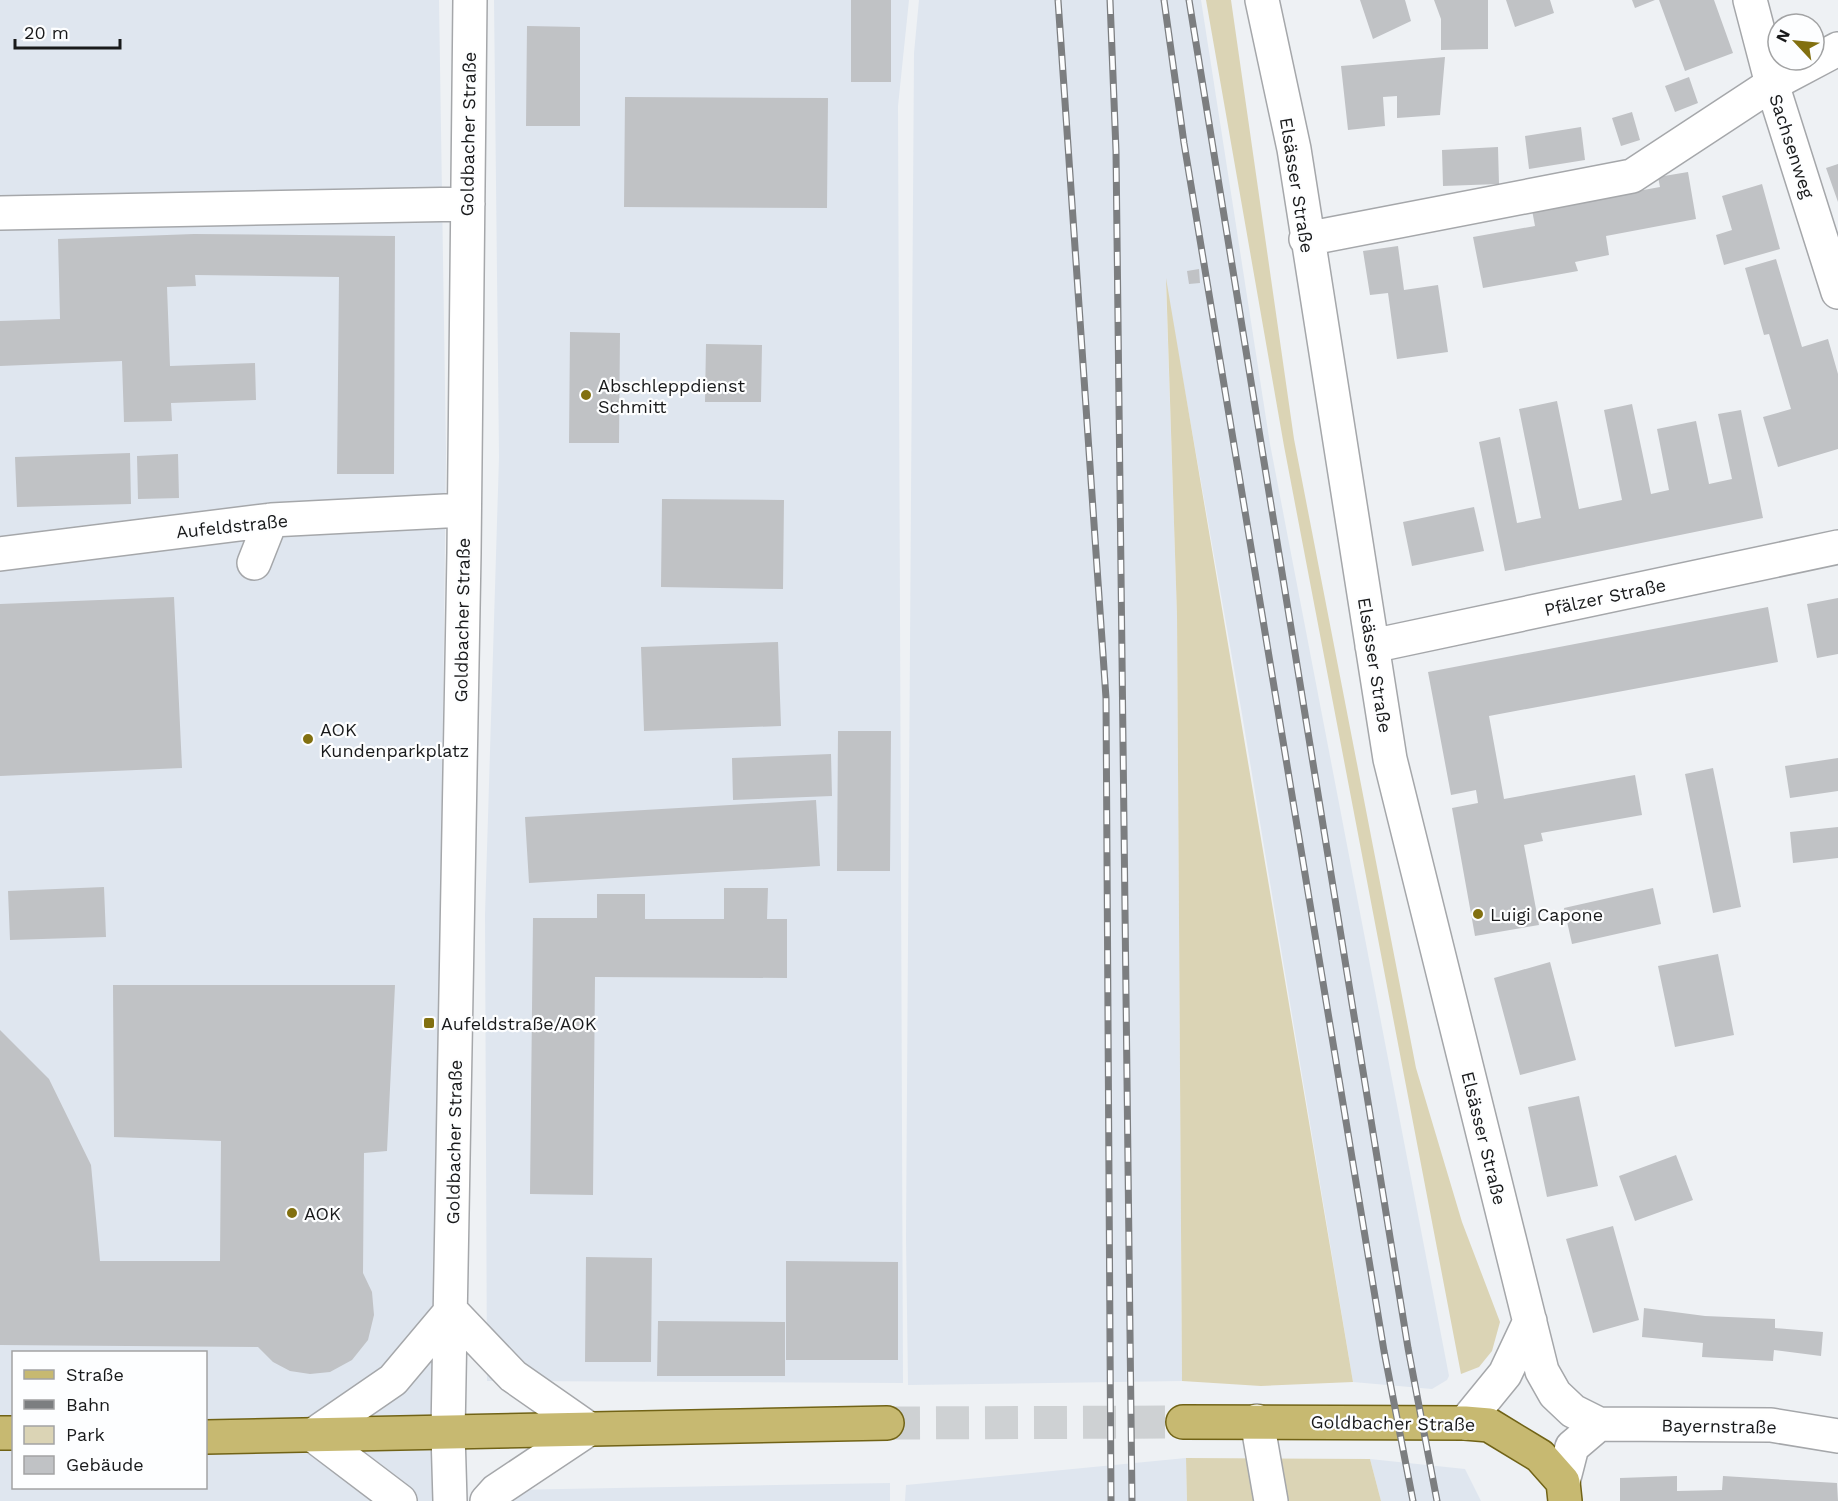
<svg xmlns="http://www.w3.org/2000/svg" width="1838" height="1501" viewBox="0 0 1838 1501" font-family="'Work Sans',sans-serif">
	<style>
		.built { fill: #dfe6ef; fill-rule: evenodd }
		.green { fill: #dbd4b5 }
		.building { fill: #c0c2c5 }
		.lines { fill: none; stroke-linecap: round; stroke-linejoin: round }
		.major-tunnel { stroke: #ced1d3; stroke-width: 33; stroke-dasharray: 33 16; stroke-linecap: butt }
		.minor-casing { stroke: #a5a7aa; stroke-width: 36 }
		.major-casing { stroke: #716316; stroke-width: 36 }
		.minor { stroke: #fff; stroke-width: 33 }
		.major { stroke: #c7b971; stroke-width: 33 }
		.rail-casing { stroke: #7c7e80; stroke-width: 7 }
		.rail { stroke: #fdfeff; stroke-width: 4.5; stroke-dasharray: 14; stroke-linecap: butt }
		.poi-dot { fill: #827010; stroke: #fdfeff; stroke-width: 2 }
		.labels { text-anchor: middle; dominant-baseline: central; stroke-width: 4.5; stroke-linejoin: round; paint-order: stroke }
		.street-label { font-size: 18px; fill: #191a1b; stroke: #fdfeff }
		.poi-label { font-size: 18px; fill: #191a1b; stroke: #fdfeff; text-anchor: start }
	</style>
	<rect width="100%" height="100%" fill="#eef1f4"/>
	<path class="built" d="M0 0H439L446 452 434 1501H0ZM14 1352H206V1488H14Z
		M494 0H909L898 106 903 1383 487 1381 485 915 499 457Z
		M919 0H1201L1270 444 1449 1376 1447 1380 1432 1389 1353 1382 1242 714 1166 284 1177 615 1182 1381 908 1385 906 1238 914 53Z
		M1186 1458 1187 1501H905L906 1485Z
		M1370 1459 1465 1469 1481 1501H1381Z
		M890 1483V1501H503V1490Z"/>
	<path class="green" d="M1206 0H1231L1294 439 1416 1068 1462 1222 1500 1322 1492 1351 1479 1367 1461 1374 1284 446Z
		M1166 278 1353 1382 1261 1386 1182 1381 1177 615Z
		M1186 1458 1370 1459 1381 1501H1187Z"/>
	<path class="building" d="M851 0H891V82H851Z
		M1360 0H1405L1411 21 1373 39Z
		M1434 0H1488V49L1441 50V19Z
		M1506 0H1550L1554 13 1515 27Z
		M1632 0H1655L1635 8Z
		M1659 0H1714L1733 53 1685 71Z
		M527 26 580 27V126H526Z
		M1445 57 1440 115 1397 118V96L1383 97 1385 126 1348 130 1341 66Z
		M1689 77 1698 103 1675 112 1665 86Z
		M625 97 828 98 827 208 624 207Z
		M1632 112 1640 140 1621 146 1612 118Z
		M1581 127 1585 160 1529 169 1525 136Z
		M1498 147 1499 184 1443 186 1442 150Z
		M1838 164V202L1826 168Z
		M1688 172 1696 219 1606 236 1609 255 1575 262 1578 271 1483 288 1473 237 1535 226 1532 210 1660 187 1658 177Z
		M1762 184 1780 249 1724 265 1716 235 1732 230 1722 196Z
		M194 234 395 236 394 474H337L339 277 195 275 196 286 167 287 170 366 255 363 256 400 171 403 172 421 124 422 122 361 0 366V321L60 319 58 239Z
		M1398 246 1404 290 1438 285 1448 352 1397 359 1388 293 1370 295 1363 251Z
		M1776 259 1802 347 1828 339 1838 374V449L1778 467 1763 417 1791 409 1769 334 1764 335 1745 268Z
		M1199 269 1200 283 1189 284 1187 271Z
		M570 332 620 333 619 443H569Z
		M706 344 762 345 761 402H705Z
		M1557 401 1579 509 1622 500 1604 410 1632 404 1651 494 1669 490 1657 429 1696 421 1709 484 1732 479 1718 414 1741 410 1763 518 1505 571 1479 442 1500 437 1517 523 1541 518 1519 409Z
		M130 453 131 504 17 507 15 457Z
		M178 454 179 498 138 499 137 456Z
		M662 499 784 500 783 589 661 587Z
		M1474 507 1484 551 1412 566 1403 522Z
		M174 597 182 768 0 776V604Z
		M1838 598V654L1817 658 1807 604Z
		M1768 607 1778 662 1489 716 1504 799 1635 775 1642 815 1541 833 1543 841 1524 845 1539 925 1475 936 1452 808 1478 803 1476 790 1451 795 1428 672Z
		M778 642 781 726 644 731 641 647Z
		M838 731H891L890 871H837Z
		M831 754 832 796 733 800 732 758Z
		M1838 758V791L1790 798 1785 766Z
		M1713 768 1741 907 1713 913 1685 774Z
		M816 800 820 866 529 883 525 817Z
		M1838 827V858L1793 863 1790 832Z
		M104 887 106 937 10 940 8 891Z
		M724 888H768L767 919H787V978L595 977 593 1195 530 1194 533 918H597V894H645V919H724Z
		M1653 888 1661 924 1572 944 1564 908Z
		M1718 954 1734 1035 1675 1047 1658 966Z
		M1550 962 1576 1060 1520 1075 1494 978Z
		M113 985H395L387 1151 364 1153 363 1273 372 1292 374 1315 368 1340 352 1360 330 1372 310 1374 290 1371 273 1362 258 1347 0 1345V1030L49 1079 91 1165 100 1261H220L221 1141 114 1137Z
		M1579 1096 1598 1186 1547 1197 1528 1107Z
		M1676 1155 1693 1200 1635 1221 1619 1176Z
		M1613 1226 1639 1320 1593 1333 1566 1239Z
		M586 1257 652 1258 651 1362H585Z
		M786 1261 898 1262V1360H786Z
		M1644 1308 1705 1316 1775 1319V1328L1823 1332 1821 1356 1774 1350 1773 1361 1702 1357 1703 1343 1642 1337Z
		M658 1321 785 1322V1376H657Z
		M1677 1476V1491L1722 1490 1723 1476 1837 1483 1838 1501H1620V1478Z"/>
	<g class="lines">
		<path class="major-tunnel" d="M887 1423 1183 1422"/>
		<defs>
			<path id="minor" d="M1262 0 1294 149 1390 759 1542 1371 1555 1394 1573 1411 1599 1424 1771 1425 1838 1436
				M1750 0 1772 84 1838 292
				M0 213 468 204
				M1306 239 1632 176 1772 84 1838 49
				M0 554 271 520 464 510
				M254 563 271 520
				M1372 646 1838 547
				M451 1311 513 1376 589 1429 496 1491 487 1501
				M1257 1421 1271 1501
				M1465 1423 1505 1374 1530 1321
				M1563 1482 1572 1447 1599 1424
				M400 1501 313 1435 393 1380 451 1311
				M450 1501 448 1433 464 553 470 0"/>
			<path id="major" d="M1183 1422 1465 1423 1489 1425 1540 1456 1563 1482 1565 1501
				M0 1433H14
				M206 1437 887 1423"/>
		</defs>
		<use href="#minor" class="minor-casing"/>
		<use href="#major" class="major-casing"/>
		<use href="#minor" class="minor"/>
		<use href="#major" class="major"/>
		<defs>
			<path id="rail" d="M1058 0 1106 698 1111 1501
				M1110 0 1116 151 1132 1501
				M1164 0 1184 143 1384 1351 1413 1501
				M1189 0 1408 1348 1437 1501"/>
		</defs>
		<use href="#rail" class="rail-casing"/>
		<use href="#rail" class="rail"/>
	</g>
	<g class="poi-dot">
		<circle cx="586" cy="395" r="6"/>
		<circle cx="308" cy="739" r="6"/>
		<circle cx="1478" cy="914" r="6"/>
		<rect x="423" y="1017" width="12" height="12" rx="3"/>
		<circle cx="292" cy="1213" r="6"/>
	</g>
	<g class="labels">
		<g class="street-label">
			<text transform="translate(468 134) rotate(-89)">Goldbacher Straße</text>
			<text transform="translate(1792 146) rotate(72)">Sachsenweg</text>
			<text transform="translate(1297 185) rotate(81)">Elsässer Straße</text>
			<text transform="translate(232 526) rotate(-6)">Aufeldstraße</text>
			<text transform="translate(1605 597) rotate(-12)">Pfälzer Straße</text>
			<text transform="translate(462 620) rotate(-89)">Goldbacher Straße</text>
			<text transform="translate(1375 665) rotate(81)">Elsässer Straße</text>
			<text transform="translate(1484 1138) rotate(76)">Elsässer Straße</text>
			<text transform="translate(454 1142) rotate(-89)">Goldbacher Straße</text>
			<text transform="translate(1393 1423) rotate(1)">Goldbacher Straße</text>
			<text transform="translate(1719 1426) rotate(1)">Bayernstraße</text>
		</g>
		<g class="poi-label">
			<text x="598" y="385">Abschleppdienst<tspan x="598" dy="21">Schmitt</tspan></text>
			<text x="320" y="729">AOK<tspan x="320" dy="21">Kundenparkplatz</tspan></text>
			<text x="1490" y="914">Luigi Capone</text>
			<text x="441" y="1023">Aufeldstraße/AOK</text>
			<text x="304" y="1213">AOK</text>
		</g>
	</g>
	<rect x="12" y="1351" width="195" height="138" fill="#fdfeff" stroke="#a2a3a4" stroke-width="1.5"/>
	<rect x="24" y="1370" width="30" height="9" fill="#c7b971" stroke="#a2a3a4" stroke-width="1.5"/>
	<text x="66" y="1381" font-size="18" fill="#191a1b">Straße</text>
	<rect x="24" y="1400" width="30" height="9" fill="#7c7e80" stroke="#a2a3a4" stroke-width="1.5"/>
	<text x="66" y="1411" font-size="18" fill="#191a1b">Bahn</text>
	<rect x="24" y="1426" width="30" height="18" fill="#dbd4b5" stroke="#a2a3a4" stroke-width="1.5"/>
	<text x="66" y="1441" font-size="18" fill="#191a1b">Park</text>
	<rect x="24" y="1456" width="30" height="18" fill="#c0c2c5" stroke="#a2a3a4" stroke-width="1.5"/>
	<text x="66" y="1471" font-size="18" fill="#191a1b">Gebäude</text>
	<g transform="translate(1796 42) rotate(296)"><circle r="28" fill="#fdfeff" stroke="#a2a3a4" stroke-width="1.5"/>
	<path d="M0-4.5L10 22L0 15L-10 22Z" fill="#827010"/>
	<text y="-9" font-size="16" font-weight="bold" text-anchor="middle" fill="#191a1b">N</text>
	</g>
	<path d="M15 39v9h105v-9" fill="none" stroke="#191a1b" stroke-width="3"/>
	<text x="24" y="39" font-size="18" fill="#191a1b" stroke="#fdfeff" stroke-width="4.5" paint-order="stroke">20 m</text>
</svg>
